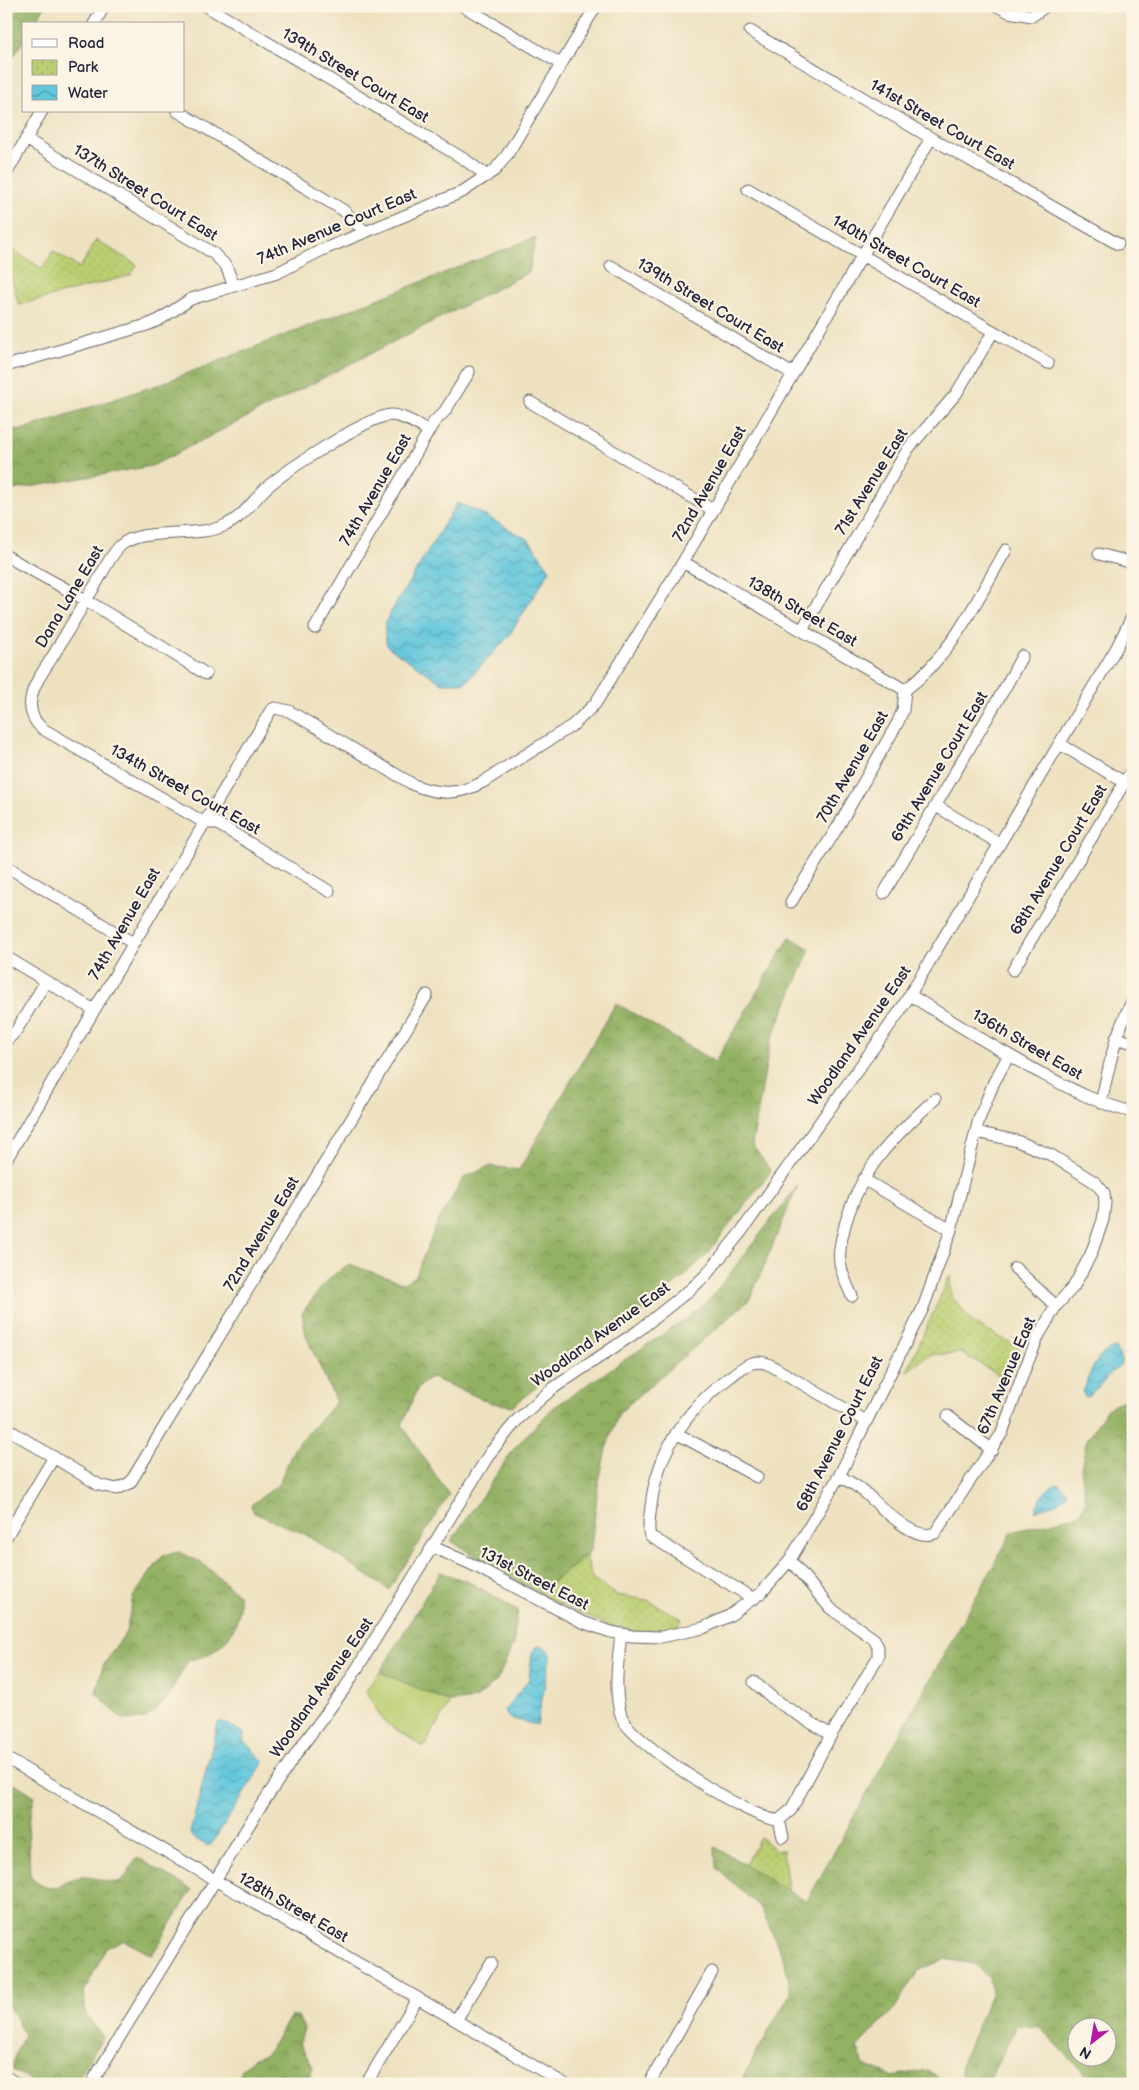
<svg xmlns="http://www.w3.org/2000/svg" width="1139" height="2090" viewBox="0 0 1139 2090" font-family="'Balsamiq Sans',sans-serif">
	<style>
		.grass { fill: #bace71; stroke: #6e7856 }
		.forest { fill: url(#forest-crowns); stroke: #5a6a4f; fill-rule: evenodd }
		.park { fill: url(#park-dots); stroke: #6e7856 }
		.water { fill: url(#water-waves); stroke: #40748c }
		.lines { fill: none; stroke-linecap: round; stroke-linejoin: round }
		.minor-casing { stroke: #69656a; stroke-width: 13 }
		.minor { stroke: #fff; stroke-width: 11 }
		.labels { text-anchor: middle; dominant-baseline: central; stroke-width: 4.5; stroke-linejoin: round; paint-order: stroke }
		.street-label { font-size: 16px; fill: #22223b; stroke: #fcf5e5 }
	</style>
	<defs>
		<pattern id="forest-crowns" width="20" height="18" patternUnits="userSpaceOnUse" patternTransform="scale(1.25)"><rect width="20" height="18" fill="#93b163"/><path d="M2 6a3 3 0 1 1 6 0M12 15a3 3 0 1 1 6 0" fill="none" stroke="#789053"/></pattern>
		<pattern id="park-dots" width="8" height="8" patternUnits="userSpaceOnUse" patternTransform="scale(1.25)"><rect width="8" height="8" fill="#bace71"/><path d="M2 2h.1M6 6h.1" fill="none" stroke="#a0b163" stroke-width="1.8" stroke-linecap="round"/></pattern>
		<pattern id="water-waves" width="16" height="10" patternUnits="userSpaceOnUse" patternTransform="scale(1.25)"><rect width="16" height="10" fill="#5fc6dc"/><path d="M0 5q4-4 8 0t8 0" fill="none" stroke="#4ea0b4"/></pattern>
	</defs>
	<rect width="100%" height="100%" fill="#fcf5e5"/>
	<filter id="ink" filterUnits="userSpaceOnUse"><feTurbulence type="fractalNoise" baseFrequency=".02" numOctaves="2"/><feDisplacementMap in="SourceGraphic" scale="10" xChannelSelector="R" yChannelSelector="G"/><feConvolveMatrix kernelMatrix="1 2 1 2 8 2 1 2 1" color-interpolation-filters="sRGB"/></filter>
	<filter id="wash" filterUnits="userSpaceOnUse"><feTurbulence type="fractalNoise" baseFrequency=".0096" numOctaves="4" result="noise"/><feDisplacementMap in="SourceGraphic" scale="20" xChannelSelector="R" yChannelSelector="G"/><feGaussianBlur stdDeviation="1.12" result="paint"/><feColorMatrix in="noise" values="0 0 0 0 0 0 0 0 0 0 0 0 0 0 0 0 0 1.4 0 .05"/><feComposite in="paint" operator="in"/></filter>
	<g filter="url(#wash)">
		<rect width="100%" height="100%" fill="#eee1c0"/>
		<path class="grass" d="M380 1672 450 1702 424 1747 383 1721 366 1690Z"/>
		<path class="forest" d="M6 6H45L34 24H24V40L6 68Z
			M536 237 529 272 152 466 6 491V428L21 430 160 384Z
			M790 937 810 949 770 1043 752 1145 771 1171 708 1253 685 1276 642 1311 565 1364 513 1406 492 1403 430 1377 417 1390 402 1425 449 1495 389 1590 305 1534 254 1513 251 1505 278 1485 295 1447 336 1402 306 1336 302 1313 327 1280 349 1264 403 1283 415 1277 438 1221 464 1178 489 1166 519 1170 616 1003 715 1062Z
			M798 1185 750 1299 619 1413 606 1449 598 1486 591 1548 586 1556 537 1594 451 1541 516 1446 553 1408 687 1318 711 1298Z
			M1133 1395V2084H1103L1084 2073 1040 2027 1017 2025 987 2084H963L960 2066 992 1992 989 1978 975 1964 945 1959 918 1971 895 2008 857 2047 864 2065 892 2076 928 2070 945 2084H739L791 1992 785 1962 761 1908 716 1868 715 1847 807 1901 1012 1532 1079 1515 1086 1502 1081 1468 1087 1440 1107 1409ZM1076 2028H1106V2058H1076Z
			M180 1552 202 1563 239 1595C241 1619 234 1636 214 1651 207 1656 196 1658 188 1661L166 1700 146 1719 123 1720 96 1693 103 1666 126 1632 133 1597 163 1555Z
			M440 1572 469 1582 518 1610 513 1644 497 1681 476 1699 450 1702 380 1672Z
			M14 1783 35 1796 28 1823 30 1875C57 1903 59 1877 83 1877 94 1876 107 1884 118 1882 127 1879 133 1864 137 1857L192 1890 152 1955 123 1940 106 1948 84 1992 86 2015 103 2037 75 2084H36L13 2070 12 2063 24 2034 6 2002V1966L12 1951 10 1942 6 1940V1796Z
			M291 2016H298L304 2029 299 2043 313 2067 309 2078 305 2084H237L242 2069 253 2059 266 2054Z"/>
		<path class="park" d="M6 239 10 248 42 269 53 251 80 268 96 240 137 265 131 275 19 305 6 259Z
			M950 1275 951 1295 973 1323 1020 1348 1006 1379 961 1353 929 1355 907 1371Z
			M586 1556 592 1578 617 1595 647 1600 682 1619 675 1630 635 1632 605 1624 537 1594Z
			M760 1837 775 1850H783L788 1890 745 1865Z"/>
		<path class="water" d="M457 503 473 509 529 540 550 570 508 637 465 683H442L387 646 385 635V622Z
			M1115 1348 1122 1360C1120 1367 1116 1368 1111 1373 1102 1383 1098 1388 1087 1397L1084 1396 1083 1392C1090 1375 1095 1353 1115 1348Z
			M1059 1483 1067 1491C1063 1504 1046 1506 1035 1511 1038 1501 1048 1485 1059 1483Z
			M543 1646 551 1653 537 1725 509 1718 505 1710 529 1679 532 1653 536 1647Z
			M221 1721 244 1733 243 1740 263 1761 262 1765 211 1845 207 1846 191 1836 190 1833 218 1723Z"/>
	</g>
	<g filter="url(#ink)">
		<g class="lines">
			<defs>
				<path id="minor" d="M206 6 464 159 487 176
					M463 6 561 64
					M997 6 1009 12 1032 16 1046 6
					M94 24 104 6
					M750 31 931 138 1118 244
					M177 111 343 210 365 232
					M26 139 213 253 226 266 234 286
					M6 174 42 111
					M748 189 1048 363
					M611 266 793 374
					M6 366 147 325 159 320 191 299 277 273 322 250 462 192 495 170 507 155 596 6
					M530 402 713 510
					M1099 554 1133 563
					M6 556 86 600 206 674
					M683 562 905 690
					M315 628 434 422 445 411 469 372
					M802 630 908 449 956 394 993 332
					M905 690C952 656 977 599 1006 550
					M1060 744 1124 782
					M936 806 1000 844
					M6 866 133 943
					M329 891 216 823H205L43 729C34 722 29 711 31 699 33 684 45 669 53 656 67 632 81 608 96 584 103 572 110 556 120 546 140 526 198 539 226 525 243 517 252 502 265 489 282 473 370 415 391 415 405 416 418 425 429 431
					M884 893 1006 686 1022 656
					M791 902 839 825 897 724 903 710 905 690
					M6 957 94 1010
					M1013 970 1133 768
					M910 995C951 1021 992 1046 1035 1070 1067 1087 1097 1104 1133 1112
					M1116 1038 1133 1043
					M6 1041 16 1031 46 981
					M1101 1103C1109 1067 1115 1032 1133 1000
					M6 1160 271 710 275 708 289 711 414 785C439 795 459 795 483 782L573 725 595 704 683 562 931 138
					M863 1179 951 1230
					M1015 1268 1056 1306
					M852 1296C847 1285 842 1275 840 1263 838 1250 842 1238 845 1225 861 1168 893 1137 935 1099
					M948 1416 992 1450
					M6 1428 99 1485 117 1489 130 1483 427 995
					M676 1433 757 1477
					M839 1476C848 1481 856 1485 863 1491 879 1504 913 1543 935 1533L1002 1433 1024 1371 1039 1335 1056 1306 1074 1286 1091 1254 1103 1220 1105 1203 1104 1193 1096 1183 1051 1155 1017 1141 976 1132
					M6 1537 54 1457
					M433 1547 471 1564 582 1622 611 1632 632 1636 661 1637 703 1628 729 1616 762 1592 790 1560 839 1476 923 1308 951 1230 979 1119 994 1082 1009 1055
					M754 1599 650 1536C647 1527 650 1516 651 1506 657 1452 687 1409 730 1377 743 1367 754 1357 770 1365L866 1421
					M621 1635C618 1659 613 1695 622 1718 632 1743 754 1822 779 1820
					M754 1682 776 1701 831 1735
					M6 1758 565 2084
					M779 1820 791 1810 831 1735 878 1657V1647L874 1639 830 1608 790 1560
					M779 1820 783 1837
					M456 2020 491 1963
					M6 2077 17 2084
					M91 2084 258 1810 301 1747 345 1688 490 1453 518 1419 552 1389 638 1331 692 1288 706 1275 741 1232 900 1011 1117 647 1133 615
					M366 2084 417 1999
					M649 2084 712 1972"/>
			</defs>
			<use href="#minor" class="minor-casing"/>
			<use href="#minor" class="minor"/>
		</g>
	</g>
	<g class="labels">
		<g class="street-label">
			<text transform="translate(355 76) rotate(31)">139th Street Court East</text>
			<text transform="translate(942 125) rotate(30)">141st Street Court East</text>
			<text transform="translate(145 193) rotate(32)">137th Street Court East</text>
			<text transform="translate(337 227) rotate(-23)">74th Avenue Court East</text>
			<text transform="translate(906 262) rotate(30)">140th Street Court East</text>
			<text transform="translate(710 306) rotate(31)">139th Street Court East</text>
			<text transform="translate(872 482) rotate(-58)">71st Avenue East</text>
			<text transform="translate(710 484) rotate(-60)">72nd Avenue East</text>
			<text transform="translate(376 490) rotate(-60)">74th Avenue East</text>
			<text transform="translate(70 597) rotate(-59)">Dana Lane East</text>
			<text transform="translate(802 612) rotate(30)">138th Street East</text>
			<text transform="translate(853 767) rotate(-60)">70th Avenue East</text>
			<text transform="translate(940 767) rotate(-59)">69th Avenue Court East</text>
			<text transform="translate(185 790) rotate(29)">134th Street Court East</text>
			<text transform="translate(1059 860) rotate(-59)">68th Avenue Court East</text>
			<text transform="translate(125 924) rotate(-60)">74th Avenue East</text>
			<text transform="translate(860 1036) rotate(-55)">Woodland Avenue East</text>
			<text transform="translate(1027 1045) rotate(30)">136th Street East</text>
			<text transform="translate(262 1234) rotate(-59)">72nd Avenue East</text>
			<text transform="translate(601 1335) rotate(-36)">Woodland Avenue East</text>
			<text transform="translate(1007 1376) rotate(-67)">67th Avenue East</text>
			<text transform="translate(840 1434) rotate(-63)">68th Avenue Court East</text>
			<text transform="translate(534 1579) rotate(27)">131st Street East</text>
			<text transform="translate(322 1688) rotate(-55)">Woodland Avenue East</text>
			<text transform="translate(293 1908) rotate(30)">128th Street East</text>
		</g>
	</g>
	<rect width="1139" height="2090" fill="none" stroke="#fcf5e5" stroke-width="25"/>
	<rect x="22" y="22" width="162" height="90" fill="#fcf5e5" stroke="#a5a1a1"/>
	<rect x="32" y="39" width="25" height="8" fill="#ffffff" stroke="#a5a1a1"/>
	<text x="68" y="48" font-size="15" fill="#22223b">Road</text>
	<rect x="32" y="60" width="25" height="15" fill="url(#park-dots)" stroke="#a5a1a1"/>
	<text x="68" y="72" font-size="15" fill="#22223b">Park</text>
	<rect x="32" y="85" width="25" height="15" fill="url(#water-waves)" stroke="#a5a1a1"/>
	<text x="68" y="98" font-size="15" fill="#22223b">Water</text>
	<g transform="translate(1092 2042) rotate(211)"><circle r="24" fill="#fcf5e5" stroke="#a5a1a1"/>
	<path d="M0-4L9 19L0 12L-9 19Z" fill="#b5179e"/>
	<text y="-8" font-size="14" font-weight="bold" text-anchor="middle" fill="#22223b">N</text>
	</g>
</svg>
